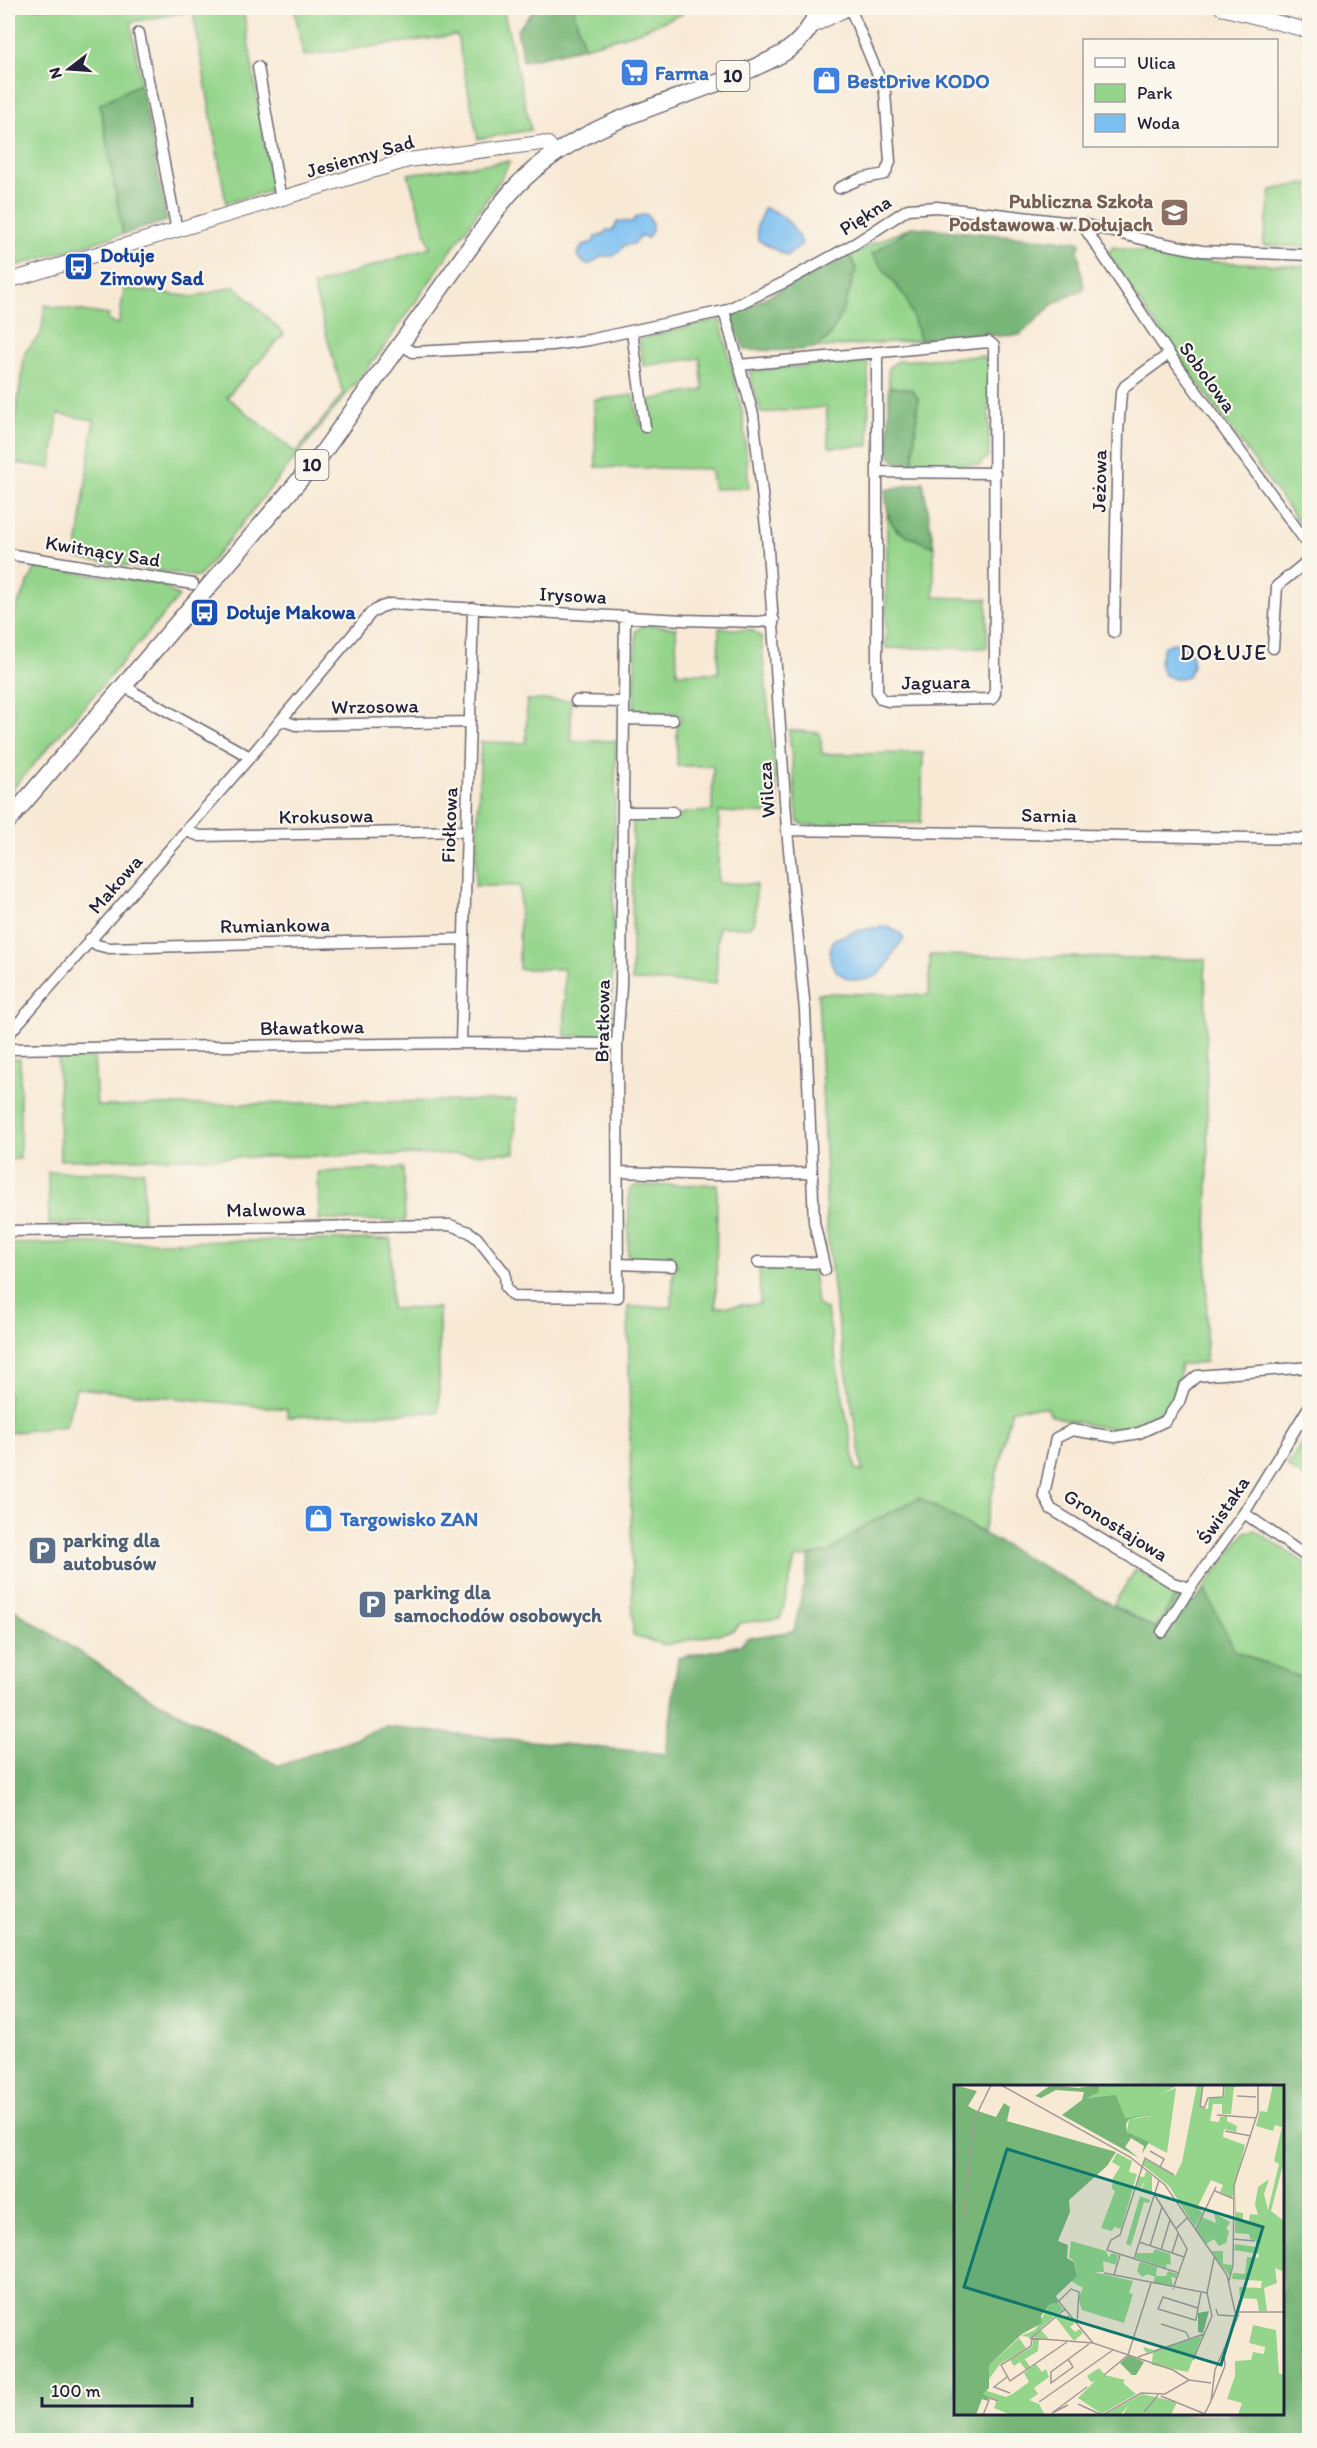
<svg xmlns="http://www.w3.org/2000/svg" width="1317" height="2448" viewBox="0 0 1317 2448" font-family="Itim,sans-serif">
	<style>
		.green { fill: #94d58b; stroke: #5b7c63; stroke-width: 1.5 }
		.forest { fill: #77b677; stroke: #4c6c59; stroke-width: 1.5; fill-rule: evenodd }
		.water { fill: #7bbff2; stroke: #4e7096; stroke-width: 1.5 }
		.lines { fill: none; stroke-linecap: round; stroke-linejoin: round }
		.minor-casing { stroke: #6d6871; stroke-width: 13 }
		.tertiary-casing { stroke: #6d6871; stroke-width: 16 }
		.primary-casing { stroke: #6d6871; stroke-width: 19 }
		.minor { stroke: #fff; stroke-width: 10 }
		.tertiary { stroke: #fff; stroke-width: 14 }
		.primary { stroke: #fff; stroke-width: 16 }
		.labels { text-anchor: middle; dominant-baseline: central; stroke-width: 4.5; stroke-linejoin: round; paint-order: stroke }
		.shield { fill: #fbf7ec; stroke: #636270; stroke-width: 1.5 }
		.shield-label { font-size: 18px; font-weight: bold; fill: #22223b }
		.shop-label { font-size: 20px; font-weight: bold; fill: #366cbe; stroke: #fbf7ec; text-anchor: start }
		.street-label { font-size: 20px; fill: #22223b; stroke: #fbf7ec }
		.education-label { font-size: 20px; font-weight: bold; fill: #785e54; stroke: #fbf7ec; text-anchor: end }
		.transit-label { font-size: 20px; font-weight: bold; fill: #164399; stroke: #fbf7ec; text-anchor: start }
		.service-label { font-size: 20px; font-weight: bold; fill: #4e5e75; stroke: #fbf7ec; text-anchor: start }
		.quarter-label { font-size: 22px; letter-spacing: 1.5px; fill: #22223b; stroke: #fbf7ec }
		.inset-road { fill: none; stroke: #a29997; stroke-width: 1.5 }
		.view { fill: #0f766e; fill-opacity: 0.15; stroke: #0f766e; stroke-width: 3 }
		.inset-edge { fill: none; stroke: #22223b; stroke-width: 3 }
	</style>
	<rect width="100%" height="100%" fill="#fbf7ec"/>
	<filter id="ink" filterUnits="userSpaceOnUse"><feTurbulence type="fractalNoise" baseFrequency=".0167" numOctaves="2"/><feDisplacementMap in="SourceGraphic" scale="12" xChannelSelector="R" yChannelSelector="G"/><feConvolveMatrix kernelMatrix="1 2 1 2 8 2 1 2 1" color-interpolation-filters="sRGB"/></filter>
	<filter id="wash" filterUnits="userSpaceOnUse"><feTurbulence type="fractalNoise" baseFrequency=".008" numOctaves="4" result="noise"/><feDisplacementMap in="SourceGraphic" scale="24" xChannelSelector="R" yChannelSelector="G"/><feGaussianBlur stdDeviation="1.35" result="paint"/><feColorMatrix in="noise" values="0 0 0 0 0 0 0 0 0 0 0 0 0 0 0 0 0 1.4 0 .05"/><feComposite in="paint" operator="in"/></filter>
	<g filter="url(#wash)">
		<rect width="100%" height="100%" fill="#f8e9d5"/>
		<path class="green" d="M8 8H243L272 190 226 203 193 11 131 22 141 83 100 105 123 234 8 268Z
			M294 8H503L531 130 478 139 457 35 304 56Z
			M573 8H680L682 14 635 33 584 47Z
			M510 161 500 180 382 350 199 577 76 558 94 420 58 414 51 468 9 462 25 352 41 334 45 305 109 315 108 321 119 324 124 288 193 297 235 286 284 334 227 397 296 453 343 394 313 286 430 247 408 174Z
			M1309 183V247L1263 245 1271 190Z
			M912 227 872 254 906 298 921 340 812 348 829 338 847 298 856 268 849 254Z
			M1113 247 1194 261 1306 266 1309 270V537L1140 303 1108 253Z
			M720 319 743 415 749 488 714 489 710 469 596 467 594 400 633 395 640 424 652 421 648 400 703 390 700 358 643 366 639 339Z
			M982 356 989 363V456L979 465 913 464 918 398 910 389 889 387 888 368 898 361Z
			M868 363 869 446 829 447 826 407 761 413 749 371 824 364Z
			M887 514 897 531 934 547V597L987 599V648H886Z
			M36 567 161 584 179 597 8 794V624Z
			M644 625 676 628 677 673H718L719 628 752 630 761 637 779 814 719 812 718 883 756 884 755 921 749 927H718L716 983 632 981 633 819H676L684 813 712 811 713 766H677V726L682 719 677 713 634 714 636 631Z
			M527 700H571V741H616L611 1030 604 1036H565L564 969H519L520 886H475L481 742 526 743Z
			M789 730 820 733 822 754 923 753 921 823 832 822V826L805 825 798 822Z
			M930 955 1205 959 1208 1167 1206 1362 1180 1365C1181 1376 1176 1391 1170 1401 1168 1405 1164 1413 1160 1416 1130 1441 1086 1423 1052 1416L1046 1407 1012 1409 983 1533 919 1498 864 1526 830 1552 795 1559 781 1618 740 1623 733 1631 664 1645 633 1635 628 1307H672L673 1271 678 1265 672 1260 628 1259 629 1190 635 1186 717 1184 716 1307 760 1304 759 1268 813 1270 817 1304 827 1311 856 1469 863 1472 835 1305 826 1222V1176L818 993 929 995Z
			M58 1058H94L97 1106 516 1100 515 1153 60 1160Z
			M8 1059H20V1159L8 1160Z
			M403 1168 405 1221 319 1220 318 1172Z
			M144 1171 143 1222 49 1224 48 1172Z
			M391 1239V1309L439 1308V1412L287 1417V1409L76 1388 66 1426 8 1433V1244Z
			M1309 1432V1481L1287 1466Z
			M1255 1530 1309 1566V1681L1235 1651 1204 1589 1245 1532Z
			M1136 1569 1177 1594 1156 1629 1113 1605Z"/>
		<path class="forest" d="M536 8H573L584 47 523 61 517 30Z
			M141 83 167 221 123 234 100 104Z
			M912 227 1081 242 1078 251 1084 289 1053 304 1020 335 998 336 986 333 921 340 906 298 872 254Z
			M849 254 856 268C849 292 838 341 812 348 798 352 761 350 745 350L730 316Z
			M889 387 911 389 918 398 913 464 895 462 889 455Z
			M923 482 934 547C897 531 888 534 885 490Z
			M919 1498 1155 1629 1177 1594 1195 1602 1204 1589 1235 1651 1309 1681V2440H8V1606L142 1693 279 1766 385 1727 666 1754 678 1658 741 1645 747 1638 794 1631 810 1556 830 1552 864 1526ZM956 2086H1282V2414H956Z"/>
		<path class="water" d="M764 208C783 212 795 227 802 244L787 256 758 240 757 226Z
			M646 214C653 222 655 230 647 238L641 235 634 244 625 245 618 253 613 256H602L589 265 584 263 577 255 583 245 594 242 595 237 603 235 607 230H613L618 221 632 222 636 217Z
			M1174 643H1179L1191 652 1193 666 1188 676 1175 679 1164 675 1159 664 1164 646Z
			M886 926 900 933 904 939C892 950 892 961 883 970 863 993 816 975 834 939L856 931Z"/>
	</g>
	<g filter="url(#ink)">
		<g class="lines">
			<defs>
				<path id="minor" d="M139 33 177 231
					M258 67 281 200
					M839 188 860 179 885 174 890 162 885 92 850 8
					M1082 224 1169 354 1310 547
					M724 311 753 414 767 536 787 830 805 1010 814 1222 825 1270
					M632 332 645 427
					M401 345 413 352 552 345 589 340 724 311 785 282 856 243 908 209 937 207 1082 224 1146 240 1202 251 1310 255
					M739 365 989 342 994 346 995 693 992 699 888 701 881 699 877 691V352
					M877 472 995 473
					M8 554 193 584
					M1114 632 1118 432 1121 393 1125 386 1169 354
					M1273 648 1277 586 1310 559
					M125 685 135 693 250 757 371 613 381 607 391 604 683 620 758 622 774 620
					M576 701 623 702
					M624 719 673 720
					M281 720 296 725 470 722
					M623 812H673
					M787 830 1310 839
					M186 831 200 836 467 831
					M90 939 97 945 109 948 463 939
					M8 1035 250 757
					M461 1043 473 608
					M8 1049 461 1043 617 1044
					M618 1172 715 1175 811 1173
					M8 1231 450 1225 469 1232 477 1238 505 1273 506 1288 513 1296 618 1297 617 1044 621 986 625 616
					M758 1262 823 1263
					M618 1264 672 1266
					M1244 1513 1310 1559
					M1190 1588 1173 1583 1051 1509 1044 1495 1056 1438 1072 1430 1115 1437 1139 1433 1165 1421 1179 1402 1184 1387 1197 1376 1310 1367
					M1162 1632 1190 1588 1244 1513 1310 1405"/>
				<path id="tertiary" d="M1222 8 1310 31
					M810 27 848 8
					M8 281 408 160 541 143 548 144 554 152"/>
				<path id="primary" d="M8 821 321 455 501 204C569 115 688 105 782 54 800 43 812 28 818 8"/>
			</defs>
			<use href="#minor" class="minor-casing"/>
			<use href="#tertiary" class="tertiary-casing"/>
			<use href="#primary" class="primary-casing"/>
			<use href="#minor" class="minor"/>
			<use href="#tertiary" class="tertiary"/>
			<use href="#primary" class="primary"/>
		</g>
	</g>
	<defs>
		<symbol id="supermarket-square" viewBox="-11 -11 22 22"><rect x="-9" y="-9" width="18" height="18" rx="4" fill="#3f7fe0" stroke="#fbf7ec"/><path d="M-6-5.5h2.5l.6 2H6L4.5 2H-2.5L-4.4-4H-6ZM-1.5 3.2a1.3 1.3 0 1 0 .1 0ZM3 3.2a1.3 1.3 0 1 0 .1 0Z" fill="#fff"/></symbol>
		<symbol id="shop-square" viewBox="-11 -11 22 22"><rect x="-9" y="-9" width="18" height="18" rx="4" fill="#3f7fe0" stroke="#fbf7ec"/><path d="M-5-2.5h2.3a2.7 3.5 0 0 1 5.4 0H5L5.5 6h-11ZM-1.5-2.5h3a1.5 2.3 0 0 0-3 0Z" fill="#fff"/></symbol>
		<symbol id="school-square" viewBox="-11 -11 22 22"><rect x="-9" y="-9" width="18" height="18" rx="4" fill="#8d6e63" stroke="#fbf7ec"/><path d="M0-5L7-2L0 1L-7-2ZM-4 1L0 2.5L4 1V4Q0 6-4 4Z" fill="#fff"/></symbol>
		<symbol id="bus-square" viewBox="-11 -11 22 22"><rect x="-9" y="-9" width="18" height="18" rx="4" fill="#1a4fb4" stroke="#fbf7ec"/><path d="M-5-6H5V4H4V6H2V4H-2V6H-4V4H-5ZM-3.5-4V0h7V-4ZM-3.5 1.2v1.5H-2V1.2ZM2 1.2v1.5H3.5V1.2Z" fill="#fff"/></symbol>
		<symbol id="parking-square" viewBox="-11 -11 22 22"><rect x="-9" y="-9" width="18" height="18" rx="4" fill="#5c6f8a" stroke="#fbf7ec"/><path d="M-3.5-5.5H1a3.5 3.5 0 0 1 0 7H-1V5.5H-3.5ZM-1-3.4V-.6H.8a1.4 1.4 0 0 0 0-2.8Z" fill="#fff"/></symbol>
	</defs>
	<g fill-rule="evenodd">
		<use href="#supermarket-square" x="618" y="56" width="33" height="33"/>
		<use href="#shop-square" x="810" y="64" width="33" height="33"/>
		<use href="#school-square" x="1158" y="196" width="33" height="33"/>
		<use href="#bus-square" x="62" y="250" width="33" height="33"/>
		<use href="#bus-square" x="188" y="596" width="33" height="33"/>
		<use href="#shop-square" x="302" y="1502" width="33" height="33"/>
		<use href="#parking-square" x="26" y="1534" width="33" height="33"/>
		<use href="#parking-square" x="356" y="1588" width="33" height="33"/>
	</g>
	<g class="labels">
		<g class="shield">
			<rect x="716.5" y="61" width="33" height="30" rx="4.5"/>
			<rect x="295.5" y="450" width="33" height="30" rx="4.5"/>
		</g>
		<g class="shield-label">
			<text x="733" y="76">10</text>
			<text x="312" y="465">10</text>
		</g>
		<g class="shop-label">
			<text x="655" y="73">Farma</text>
			<text x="847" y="81">BestDrive KODO</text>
			<text x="340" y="1519">Targowisko ZAN</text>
		</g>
		<g class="street-label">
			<text transform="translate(360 156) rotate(-16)">Jesienny Sad</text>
			<text transform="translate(865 215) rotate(-33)">Piękna</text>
			<text transform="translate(1208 377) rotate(54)">Sobolowa</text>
			<text transform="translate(1099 481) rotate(-89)">Jeżowa</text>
			<text transform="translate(103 551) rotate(9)">Kwitnący Sad</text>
			<text transform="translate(573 595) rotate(3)">Irysowa</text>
			<text transform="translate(936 682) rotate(-1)">Jaguara</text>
			<text transform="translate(375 706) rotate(-1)">Wrzosowa</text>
			<text transform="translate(766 790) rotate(-94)">Wilcza</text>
			<text transform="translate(1049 815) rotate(1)">Sarnia</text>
			<text transform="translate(326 816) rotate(-1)">Krokusowa</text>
			<text transform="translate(449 825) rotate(-88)">Fiołkowa</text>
			<text transform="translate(115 884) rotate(-49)">Makowa</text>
			<text transform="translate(275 925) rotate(-1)">Rumiankowa</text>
			<text transform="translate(602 1021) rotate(-89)">Bratkowa</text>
			<text transform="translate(312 1027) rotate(-1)">Bławatkowa</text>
			<text transform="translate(266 1209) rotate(-1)">Malwowa</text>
			<text transform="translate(1223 1510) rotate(-56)">Świstaka</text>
			<text transform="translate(1116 1525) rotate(32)">Gronostajowa</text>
		</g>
		<g class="education-label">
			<text x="1153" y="201">Publiczna Szkoła<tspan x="1153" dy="23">Podstawowa w Dołujach</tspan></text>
		</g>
		<g class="transit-label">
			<text x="100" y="255">Dołuje<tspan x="100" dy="23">Zimowy Sad</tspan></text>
			<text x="226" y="612">Dołuje Makowa</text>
		</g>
		<g class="service-label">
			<text x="63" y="1540">parking dla<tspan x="63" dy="23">autobusów</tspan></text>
			<text x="394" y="1592">parking dla<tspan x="394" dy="23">samochodów osobowych</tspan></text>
		</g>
		<g class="quarter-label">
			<text x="1224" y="652">DOŁUJE</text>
		</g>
	</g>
	<g transform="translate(954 2085)">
		<rect width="330" height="330" fill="#f8e9d5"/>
		<path d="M144 0H225L206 9 222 3 213 68 173 47 175 34 198 31 170 33 162 11 132 13ZM243 0H249L247 23 254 24 255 13H270L271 0H303L280 2 277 29H268V19H259L256 36 265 37 266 32 273 31V36L283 41 282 47 270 44 269 52 291 60 278 113 266 107 269 100 257 95 243 123 249 128 241 142 215 101 189 80 191 74 221 91 228 77ZM319 0H330V76L317 126 330 136V187L321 183 323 198 310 203 313 226H305L303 214 286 213 285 202 307 203 308 196 278 194 279 188 291 189 293 172 304 173 305 169 280 165 281 159 302 162V156L296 154 295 149 281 148V103L282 127 289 128V135L295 136 296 129 304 130 301 119 304 102 315 94 310 109 314 125 325 79 320 76 328 42 321 40 319 46 302 41 306 26 313 27ZM163 68 178 76 175 87 183 89 167 144 160 142 158 146 147 143 161 106 158 104 159 93 166 82 158 77ZM192 86 198 91V110L187 107 191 95 186 105 181 104 184 91 190 92ZM186 111 196 115 195 118 190 117 177 161 172 159ZM260 128 276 137 272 144 275 146 272 158 265 161 260 154 252 159 257 166H269V179L278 180 276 191 260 171 242 145 248 132 262 138ZM117 156 152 166 155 173 157 168 164 170 162 180 149 176 150 187H140L179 196 175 208 179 209 170 238 128 225 124 213 129 203 117 196 123 190 120 176 115 172ZM201 164 216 169 217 180 213 179 212 183 182 173V168H199ZM186 177 203 182 202 191H212L214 186 223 189 222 193 217 192 219 201 199 198 201 192 194 189 188 192 183 186ZM104 218 109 224 86 244 95 254 67 251 81 245 96 219ZM106 229 110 234 114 230 121 238 116 242 121 247 126 244 129 248 120 256 102 233ZM299 240 322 245 325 289H329L330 282V330H284L288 318 273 314 281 291V276L297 275 299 267 310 269 311 262 295 258ZM248 251 234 287 198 280 199 266 192 268 189 262 200 265ZM65 253 72 263 46 279 32 298 35 280ZM79 255H85L84 266 71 274 76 282 72 285 66 277 60 281 56 275 78 262ZM82 279 88 287 92 284 95 292 80 303 84 309 75 315 85 319 91 330H57L40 323 43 315 29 310 30 305 52 312 60 308 75 297 70 288ZM145 283 151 290 171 295 169 298 182 309 148 329 124 313 141 296 137 297 133 291ZM188 309 223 317 217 330H169L174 321 166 330H151Z" fill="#94d58b"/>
		<path d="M0 0 23 6 14 21 21 25 42 32 50 18 56 22 53 36 162 67 153 81 115 115 116 127 104 156 114 160 113 173 120 177 123 191 102 211 104 218 96 219 87 231 88 238 68 249 35 280V303L29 309 35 312 34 316 28 314 22 330H0ZM97 0 124 3 144 0 145 7 133 13 162 10 171 33 198 29 175 34 172 39 173 47 195 57 188 69 190 61 177 53 171 62 185 73 108 30 128 15 130 7 102 5 87 13 81 11ZM255 226 249 248 244 247V228ZM175 270 190 277 182 290H178L166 278Z" fill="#77b677"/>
		<path class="inset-road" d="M47 0 176 72 211 100 273 190 281 227H330M249 0 246 21 250 23 254 13 269 12 270 0M283 11 302 12M263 30 303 33M271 46 297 51M196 66 210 74 206 82M220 90 191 73 166 150 157 155 153 165 225 188M261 106 280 114M200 109 222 144M9 135 20 35 37 0M242 144 262 102M279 154 301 156M185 157 230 172M196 161 208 122M207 165 216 135M218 168 224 149M180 174 205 95M150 188 253 208M160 190 166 170M275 196 279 180 280 100 304 27V0M219 204 233 164 222 144 233 133M101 212 139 258M105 216 117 204 125 207 123 238M244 223 209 212 204 224 241 235H242L244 223 247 208M262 224 264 230 281 231M207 239 232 247 235 253M75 253 139 258 219 285 235 295M77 253 111 224M78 253 77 261 47 280 56 296 113 257M184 272 250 249M114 274 119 282 97 298V287L135 259M239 275 258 231 253 208 260 173M150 290 174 270 197 198M53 292 40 302 56 308M207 311 251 329M258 314 271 281 270 268M85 317 159 265M124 319 148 330M114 320 98 328 133 302M190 327 204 310M29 330 36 313 44 316M149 330 187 308 211 309 235 295 257 298M250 330 257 316 261 285 285 229"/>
		<path class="view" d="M53 64 309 142 267 280 10 202Z"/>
		<rect width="330" height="330" class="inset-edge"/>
	</g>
	<rect width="1317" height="2448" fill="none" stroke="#fbf7ec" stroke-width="30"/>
	<rect x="1083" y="39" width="195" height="108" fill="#fbf7ec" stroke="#a4a2a5" stroke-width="1.5"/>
	<rect x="1095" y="58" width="30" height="9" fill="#ffffff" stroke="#a4a2a5" stroke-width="1.5"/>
	<text x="1137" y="69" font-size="18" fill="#22223b">Ulica</text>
	<rect x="1095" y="84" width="30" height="18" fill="#94d58b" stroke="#a4a2a5" stroke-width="1.5"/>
	<text x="1137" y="99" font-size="18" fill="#22223b">Park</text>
	<rect x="1095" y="114" width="30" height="18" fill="#7bbff2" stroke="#a4a2a5" stroke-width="1.5"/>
	<text x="1137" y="129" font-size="18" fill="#22223b">Woda</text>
	<g transform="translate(69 69) rotate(253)" stroke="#fbf7ec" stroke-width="4.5" paint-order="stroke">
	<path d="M0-4.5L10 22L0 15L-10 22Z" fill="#22223b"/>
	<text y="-9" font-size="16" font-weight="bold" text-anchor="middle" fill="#22223b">N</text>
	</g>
	<path d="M42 2397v9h150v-9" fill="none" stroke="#22223b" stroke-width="3"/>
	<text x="51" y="2397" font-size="18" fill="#22223b" stroke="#fbf7ec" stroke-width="4.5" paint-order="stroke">100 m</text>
</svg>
